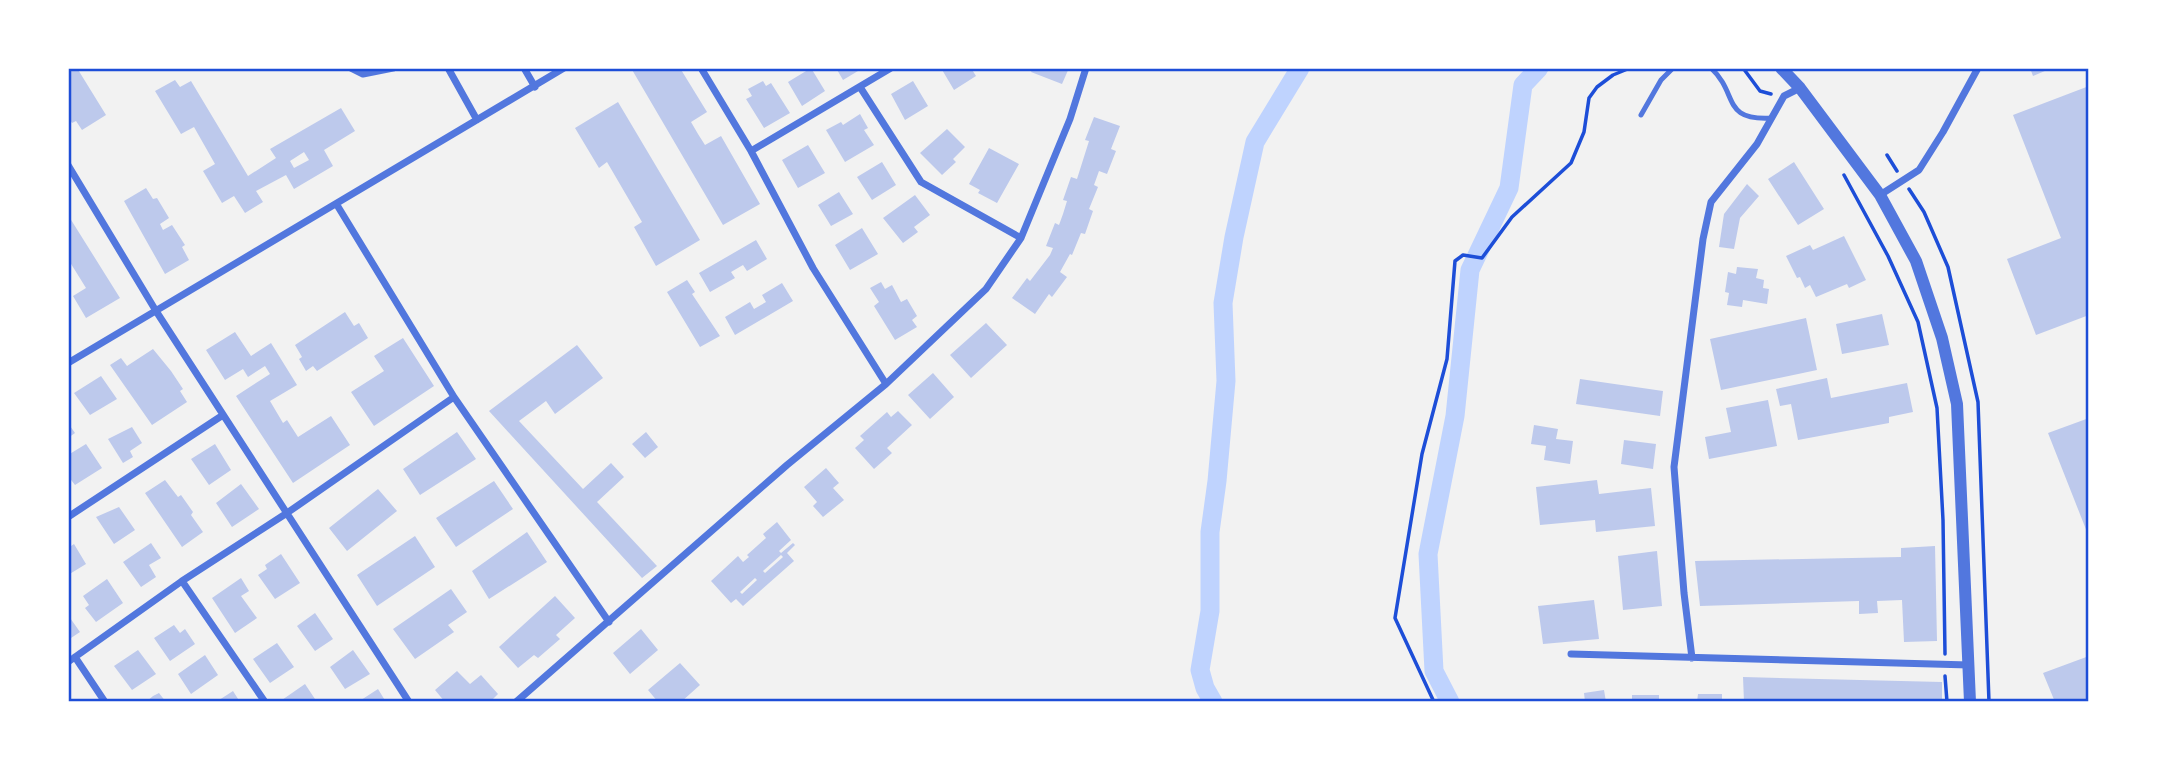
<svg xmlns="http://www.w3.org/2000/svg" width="2157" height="770" viewBox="0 0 2157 770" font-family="'Fira Sans',sans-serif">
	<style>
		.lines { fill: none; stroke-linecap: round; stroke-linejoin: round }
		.canal { stroke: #bfd3fe; stroke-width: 19 }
		.building { fill: #bdc9ec; fill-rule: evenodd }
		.path { stroke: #1d4ed8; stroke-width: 3.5 }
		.service { stroke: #5277de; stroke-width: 5 }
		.minor { stroke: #5277de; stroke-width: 7 }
		.tertiary { stroke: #5277de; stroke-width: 12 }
		.neatline { fill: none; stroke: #1d4ed8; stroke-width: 2.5 }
	</style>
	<rect width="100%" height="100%" fill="#f2f2f2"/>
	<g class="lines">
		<path class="canal" d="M1213 702 1205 688 1200 670 1210 611V532L1217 481 1226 381 1223 303 1234 237 1255 142 1300 68
			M1450 702 1434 671 1428 554 1455 416 1470 270 1509 188 1523 85 1539 68"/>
	</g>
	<path class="building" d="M68 68H77L106 115 82 130 76 121 72 123 68 117Z
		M631 68H680L707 112 691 122 698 134 705 145 721 136 760 204 723 225Z
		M811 68 825 91 802 106 788 82Z
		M836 68H863L843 80Z
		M941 68H971L976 76 954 90Z
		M1033 68H1069L1062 84 1031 72Z
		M2030 68H2052L2033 76Z
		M175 80 180 87 191 81 248 176 276 158 270 149 341 108 355 131 324 150 333 166 294 189 286 175 256 191 263 202 245 213 234 196 222 203 203 171 215 164 194 127 181 134 155 91ZM304 152 309 160 294 168 290 161Z
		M763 81 766 86 771 83 790 113 764 128 746 99 752 96 748 89Z
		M913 81 928 106 905 120 891 94Z
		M2089 86V315L2036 335 2007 259 2061 238 2013 115Z
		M618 102 700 240 656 266 634 227 642 222 607 162 599 168 575 128Z
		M860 114 868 128 864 130 874 145 845 162 826 130 841 122 843 125Z
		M1094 117 1120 126 1111 149 1116 151 1107 174 1099 171 1094 185 1098 187 1089 209 1093 211 1085 234 1081 233 1072 255 1070 254 1060 272 1067 277 1052 297 1049 294 1035 314 1012 298 1027 278 1030 281 1050 255 1053 248 1046 246 1055 223 1059 225 1063 214 1067 201 1063 200 1071 177 1077 179 1089 141 1085 140Z
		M947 129 965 147 953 159 956 162 942 175 920 153Z
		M808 145 825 173 798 188 782 160Z
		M989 148 1019 164 997 203 978 193 980 190 969 184Z
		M882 162 896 185 872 200 857 177Z
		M1794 162 1824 209 1798 225 1768 179Z
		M1747 184 1759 196 1740 218 1734 249 1719 247 1724 214Z
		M146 188 153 199 157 198 169 218 160 224 163 230 172 225 185 245 182 247 189 260 165 274 124 201Z
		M839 192 853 214 831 226 818 205Z
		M915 195 930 215 914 227 918 232 903 243 883 218Z
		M68 215 120 298 86 318 73 296 86 288 68 259Z
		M862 228 878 254 850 270 835 245Z
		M1844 236 1866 280 1849 288 1847 284 1816 297 1810 285 1805 288 1800 277 1797 278 1786 256 1810 245 1813 250Z
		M756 240 767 259 747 271 743 265 731 272 735 278 710 292 699 273Z
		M1737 267 1758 269 1756 278 1764 280 1763 288 1769 289 1767 304 1743 300 1742 307 1727 305 1729 293 1725 292 1728 272 1736 274Z
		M687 280 695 292 692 294 720 336 700 347 667 292Z
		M881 282 885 289 892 285 901 302 907 299 917 316 912 320 917 327 895 340 874 306 879 302 870 288Z
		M782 283 793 301 735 335 725 317 750 302 754 309 766 302 762 295Z
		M345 312 354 326 359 323 368 338 317 371 313 366 306 371 299 359 302 357 295 345Z
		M1882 314 1889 345 1842 354 1836 324Z
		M1806 318 1817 370 1721 390 1710 339Z
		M986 323 1007 345 971 378 950 355Z
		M235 332 251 356 271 343 297 385 270 401 283 423 287 420 298 437 331 416 350 445 293 483 236 396 270 374 265 366 248 377 243 369 225 380 206 350Z
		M403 338 434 386 374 426 351 392 384 371 374 356Z
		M577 345 603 378 555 414 546 401 519 421 583 489 611 463 624 477 597 502 657 566 642 578 489 411Z
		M153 349 171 371 183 389 180 391 187 402 152 425 110 365 121 358 127 366Z
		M933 373 954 397 930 419 908 395Z
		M101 376 117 399 90 415 74 393Z
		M1827 378 1831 398 1907 383 1913 412 1889 417V423L1798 440 1791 404 1780 406 1776 389Z
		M1580 379 1663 391 1660 416 1576 404Z
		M1768 400 1777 446 1709 459 1705 437 1731 432 1726 408Z
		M898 411 912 425 887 448 892 453 874 469 855 448 864 440 860 436 887 412 891 417Z
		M2089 418V537L2048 433Z
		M68 423 75 433 68 438Z
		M1534 425 1558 429 1556 439 1573 441 1570 464 1544 460 1546 446 1531 444Z
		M132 427 142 443 130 451 133 457 123 463 108 439Z
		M457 432 476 459 420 495 403 469Z
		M646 432 658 447 645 458 632 444Z
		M1624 440 1656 444 1653 469 1621 464Z
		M86 444 102 468 75 485 68 476V455Z
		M215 444 231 470 209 485 191 459Z
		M826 468 839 483 833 488 844 500 823 517 813 506 817 502 804 487Z
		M165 480 178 497 181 495 193 512 191 515 203 532 182 547 145 493Z
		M1597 480 1599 494 1651 488 1655 526 1596 532 1595 520 1540 525 1536 487Z
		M494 481 513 509 456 547 436 518Z
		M241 484 259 509 232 527 216 503Z
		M378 489 397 511 347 551 329 528Z
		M119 507 135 530 114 544 96 517Z
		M777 522 791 540 779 551 781 553 793 543 795 545 787 553 794 561 743 606 736 599 731 603 711 581 738 556 743 562 749 557 747 555 766 538 763 534ZM781 555 783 557 765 573 763 571ZM755 578 757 580 742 594 740 592Z
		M527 532 547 562 489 599 472 571Z
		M415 536 435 567 377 606 357 575Z
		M151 543 161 558 149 565 156 577 141 587 123 562Z
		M74 544 86 564 68 575V548Z
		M1935 546 1937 641 1904 642 1902 600 1877 601 1878 613 1859 614V601L1700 606 1695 561 1901 557V548Z
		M1657 551 1662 606 1623 610 1618 556Z
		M281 554 300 583 275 599 258 575 267 569 265 565Z
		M241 578 249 591 241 596 257 618 235 633 212 598Z
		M107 579 123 603 96 622 85 608 89 605 83 596Z
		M451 589 467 612 448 625 454 632 415 659 393 629Z
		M555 596 575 618 556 635 560 639 538 658 534 655 518 668 499 647Z
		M1594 600 1599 639 1543 644 1538 606Z
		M315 613 333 639 315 651 297 626Z
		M68 615 80 632 68 640Z
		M174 625 180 633 185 629 195 644 170 661 154 638Z
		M641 629 658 650 630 674 613 653Z
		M277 643 294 667 270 683 253 659Z
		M138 650 156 674 132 690 114 666Z
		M353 650 370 674 345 689 330 667Z
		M205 655 218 675 191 694 178 674Z
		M2089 656V702H2055L2043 673Z
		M680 663 700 685 681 702H658L648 690Z
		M457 671 470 684 481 675 498 694 490 702H445L435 690Z
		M1743 677 1942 682V702H1744Z
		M305 684 317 702H279Z
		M378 689 386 702H358Z
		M1604 690 1606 702H1585L1584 693Z
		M233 691 240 702H216Z
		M159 693 166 702H146L153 696Z
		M1698 694H1722V702H1697Z
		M1632 695H1659V702H1632Z"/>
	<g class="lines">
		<path class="path" d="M1743 68 1760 91 1771 94
			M1887 155 1897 171
			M1844 175 1888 256 1918 322 1937 408 1943 520 1945 654
			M1909 189 1924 212 1948 267 1978 402 1989 702
			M1945 676 1947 702
			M1434 702 1395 618 1422 454 1447 359 1455 261 1463 255 1482 258 1512 217 1571 163 1584 132 1589 98 1597 87 1613 75 1630 68"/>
		<path class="service" d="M1711 68C1739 94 1721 121 1772 118
			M1641 115 1661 80 1673 68"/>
		<path class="minor" d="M351 68 363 74 393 68
			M448 68 477 120
			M524 68 535 87
			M701 68 751 151 813 268 886 384
			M860 87 921 182 1021 238
			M751 151 891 68
			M68 165 156 311 409 702
			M1880 195 1919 170 1943 132 1978 68
			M337 205 454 397 609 622
			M68 363 564 68
			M68 517 223 415
			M182 581 265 702
			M1571 654 1969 665
			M75 657 105 702
			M1692 658 1684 593 1674 467 1703 239 1711 202 1757 144 1784 96 1800 88
			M68 662 182 581 287 513 454 397
			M516 702 787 465 886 384 986 289 1021 238 1070 119 1086 68"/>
		<path class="tertiary" d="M1781 68 1800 88 1880 195 1916 261 1942 338 1957 404 1970 702"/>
	</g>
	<rect width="2157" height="770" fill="none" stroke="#ffffff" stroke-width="140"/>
	<rect x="70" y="70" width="2017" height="630" class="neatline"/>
</svg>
